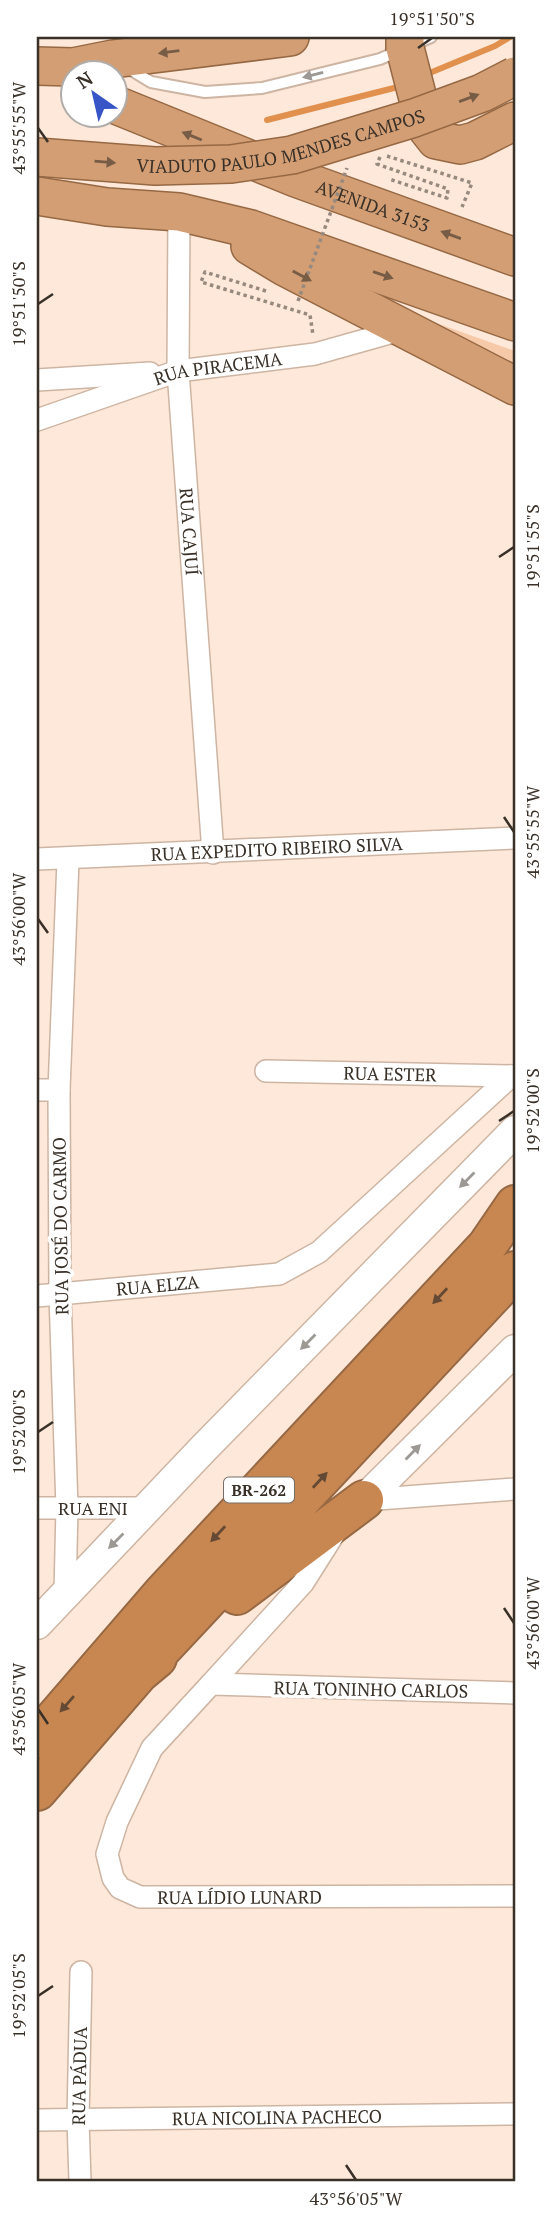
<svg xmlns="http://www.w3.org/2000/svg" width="552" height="2218" viewBox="0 0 552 2218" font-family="'PT Serif',serif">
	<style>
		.green { fill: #f6caa9 }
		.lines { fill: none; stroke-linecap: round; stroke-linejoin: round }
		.stream { stroke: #e1904d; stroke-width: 6 }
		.service-casing { stroke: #ceb5a3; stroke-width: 14 }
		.minor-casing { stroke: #ceb5a3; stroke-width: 24 }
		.secondary-casing { stroke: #ceb5a3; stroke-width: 33 }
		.trunk-casing { stroke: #966843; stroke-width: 40 }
		.motorway-casing { stroke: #966843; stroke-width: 42 }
		.path { stroke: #98897e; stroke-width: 3.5; stroke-dasharray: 3.5 3.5; stroke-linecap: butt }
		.service { stroke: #fff; stroke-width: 10 }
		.minor { stroke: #fff; stroke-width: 21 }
		.secondary { stroke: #fff; stroke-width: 30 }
		.trunk { stroke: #d39e74; stroke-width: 37 }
		.motorway { stroke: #c88651; stroke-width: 38 }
		.trunk-bridge-casing { stroke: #966843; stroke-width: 40; stroke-linecap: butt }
		.path-bridge { stroke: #98897e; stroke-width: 3.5; stroke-dasharray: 3.5 3.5; stroke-linecap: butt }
		.trunk-bridge { stroke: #d39e74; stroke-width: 37 }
		.oneway { fill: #775c46 }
		.oneway2 { fill: #9c9894 }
		.oneway3 { fill: #644a34 }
		.ticks { fill: none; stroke: #393028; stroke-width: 2.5 }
		.labels { text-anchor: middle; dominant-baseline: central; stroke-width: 7; stroke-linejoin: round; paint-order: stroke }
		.shield { fill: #fff; stroke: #746e68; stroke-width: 2 }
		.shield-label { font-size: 16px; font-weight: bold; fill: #393028 }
		.street-label { font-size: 18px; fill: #393028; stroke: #fff }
		.neatline { fill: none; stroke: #393028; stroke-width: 2.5 }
		.ticks-label { font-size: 18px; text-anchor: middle; fill: #393028 }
	</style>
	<rect width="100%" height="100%" fill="#fde8d9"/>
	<path class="green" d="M436 323 515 351V371L434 329Z"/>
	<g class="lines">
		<path class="stream" d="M432 72 495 46 510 37
			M267 120 394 88"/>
		<defs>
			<path id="service" d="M128 68 151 82 205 92 262 88 380 59 431 37"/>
			<g id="minor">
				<path id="s1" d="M179 212 178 371 213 853"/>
				<path d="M37 380 150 373"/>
				<path id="s2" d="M37 420 178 371 315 354 404 329"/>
				<path id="s3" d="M37 859 515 838"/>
				<path id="s4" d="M266 1071 515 1076"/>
				<path d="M37 1090H59"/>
				<path id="s5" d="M37 1296 279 1274 319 1252 511 1076"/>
				<path d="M364 1500 515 1489"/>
				<path id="s6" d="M37 1508H148"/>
				<path d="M65 1593 67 1508 60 1295 59 1090 68 860"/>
				<path d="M211 1684 303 1583 334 1534"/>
				<path id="s7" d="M515 1693 211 1684 152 1748 117 1822 107 1854 113 1878 120 1888 140 1897 515 1896"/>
				<path id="s8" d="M37 2120 515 2114"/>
				<path id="s9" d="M80 2181 78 2120 81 1972"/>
			</g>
			<path id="secondary" d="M364 1500 515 1350
				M37 1624 203 1449 515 1131"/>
			<g id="trunk">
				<path d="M405 37V48L425 126 436 140 460 145 475 141 515 121"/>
				<path d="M37 66 73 67 113 59 290 37"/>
				<path id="s10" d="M116 105 296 178 515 257"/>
				<path d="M37 196 107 207 179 212 251 229 515 322"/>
				<path d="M250 246 283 266 515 386"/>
			</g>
			<path id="motorway" d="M237 1595 364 1500
				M139 1673 515 1271
				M37 1739 164 1592 487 1246 515 1205
				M37 1791 139 1673 157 1658"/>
		</defs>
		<use href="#service" class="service-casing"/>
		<use href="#minor" class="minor-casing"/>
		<use href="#secondary" class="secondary-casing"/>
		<use href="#trunk" class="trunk-casing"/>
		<use href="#motorway" class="motorway-casing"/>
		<path class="path" d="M387 156 472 183 462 207
			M380 157 377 164 448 189 447 198 389 179
			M266 291 205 272 201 282 310 315 313 335"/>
		<use href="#service" class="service"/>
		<use href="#minor" class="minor"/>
		<use href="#secondary" class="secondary"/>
		<use href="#trunk" class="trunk"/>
		<use href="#motorway" class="motorway"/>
		<defs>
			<g id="trunk-bridge">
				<path id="s11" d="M37 157 155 166 231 164 292 155 414 118 482 93 515 76"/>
			</g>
		</defs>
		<use href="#trunk-bridge" class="trunk-bridge-casing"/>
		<path class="path-bridge" d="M298 301 347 168"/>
		<use href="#trunk-bridge" class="trunk-bridge"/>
	</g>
	<defs><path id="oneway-solid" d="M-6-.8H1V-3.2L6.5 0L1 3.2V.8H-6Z" transform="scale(1.75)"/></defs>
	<g class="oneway">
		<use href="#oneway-solid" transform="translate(169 52) rotate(173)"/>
		<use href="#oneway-solid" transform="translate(469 98) rotate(-20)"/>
		<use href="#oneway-solid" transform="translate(192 136) rotate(-158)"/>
		<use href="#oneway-solid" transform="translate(105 162) rotate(5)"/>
		<use href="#oneway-solid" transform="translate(451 235) rotate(-160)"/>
		<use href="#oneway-solid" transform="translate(383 275) rotate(19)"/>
		<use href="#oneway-solid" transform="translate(302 276) rotate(28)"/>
	</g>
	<g class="oneway2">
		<use href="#oneway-solid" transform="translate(313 75) rotate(166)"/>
		<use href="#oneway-solid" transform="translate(467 1180) rotate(135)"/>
		<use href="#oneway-solid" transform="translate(308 1342) rotate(135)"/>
		<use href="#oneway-solid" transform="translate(413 1452) rotate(-45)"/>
		<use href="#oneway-solid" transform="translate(116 1541) rotate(135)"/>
	</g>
	<g class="oneway3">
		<use href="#oneway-solid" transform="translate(440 1296) rotate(133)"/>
		<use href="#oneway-solid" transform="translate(320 1480) rotate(-47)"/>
		<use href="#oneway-solid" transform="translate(218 1534) rotate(133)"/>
		<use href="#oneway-solid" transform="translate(67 1704) rotate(131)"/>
	</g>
	<path class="ticks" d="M418 48 432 38M38 128 48 142M38 304 53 294M499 557 514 547M504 817 514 832M38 919 48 933M499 1121 514 1111M38 1432 53 1422M504 1608 514 1623M38 1709 48 1724M38 1996 53 1986M346 2165 356 2180"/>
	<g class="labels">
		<rect class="shield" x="224" y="1477.5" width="70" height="25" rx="5"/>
		<g class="shield-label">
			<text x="259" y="1490">BR-262</text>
		</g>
		<g class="street-label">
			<text stroke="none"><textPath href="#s11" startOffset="247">VIADUTO PAULO MENDES CAMPOS</textPath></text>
			<text stroke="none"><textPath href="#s10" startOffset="276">AVENIDA 3153</textPath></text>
			<text stroke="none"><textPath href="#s2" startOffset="189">RUA PIRACEMA</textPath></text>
			<text stroke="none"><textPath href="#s1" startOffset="320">RUA CAJUÍ</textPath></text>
			<text stroke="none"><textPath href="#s3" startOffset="240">RUA EXPEDITO RIBEIRO SILVA</textPath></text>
			<text stroke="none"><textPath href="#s4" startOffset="124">RUA ESTER</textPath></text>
			<text transform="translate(60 1226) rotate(-91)">RUA JOSÉ DO CARMO</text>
			<text stroke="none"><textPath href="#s5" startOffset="121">RUA ELZA</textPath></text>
			<text stroke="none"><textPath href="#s6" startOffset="56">RUA ENI</textPath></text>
			<text transform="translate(371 1689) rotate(1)">RUA TONINHO CARLOS</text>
			<text stroke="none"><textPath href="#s7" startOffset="665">RUA LÍDIO LUNARD</textPath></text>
			<text stroke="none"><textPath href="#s9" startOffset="105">RUA PÁDUA</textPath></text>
			<text stroke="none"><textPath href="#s8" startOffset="240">RUA NICOLINA PACHECO</textPath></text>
		</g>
	</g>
	<rect width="552" height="2218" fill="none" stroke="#ffffff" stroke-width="77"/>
	<g transform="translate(94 94) rotate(326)"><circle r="33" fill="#ffffff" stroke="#b0aca9" stroke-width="2"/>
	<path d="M0-5L12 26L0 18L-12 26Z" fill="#3755c7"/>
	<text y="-10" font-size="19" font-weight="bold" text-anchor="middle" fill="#393028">N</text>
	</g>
	<rect x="38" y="38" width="476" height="2142" class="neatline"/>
	<g class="ticks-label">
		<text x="432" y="25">19°51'50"S</text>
		<text transform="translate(19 128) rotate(-90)" y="6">43°55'55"W</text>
		<text transform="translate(19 304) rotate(-90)" y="6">19°51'50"S</text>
		<text transform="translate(533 547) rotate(-90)" y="6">19°51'55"S</text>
		<text transform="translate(533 832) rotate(-90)" y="6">43°55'55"W</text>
		<text transform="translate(19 919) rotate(-90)" y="6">43°56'00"W</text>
		<text transform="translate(533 1111) rotate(-90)" y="6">19°52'00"S</text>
		<text transform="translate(19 1432) rotate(-90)" y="6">19°52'00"S</text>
		<text transform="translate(533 1623) rotate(-90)" y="6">43°56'00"W</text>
		<text transform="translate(19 1709) rotate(-90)" y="6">43°56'05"W</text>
		<text transform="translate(19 1996) rotate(-90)" y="6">19°52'05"S</text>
		<text x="356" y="2205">43°56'05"W</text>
	</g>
</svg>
